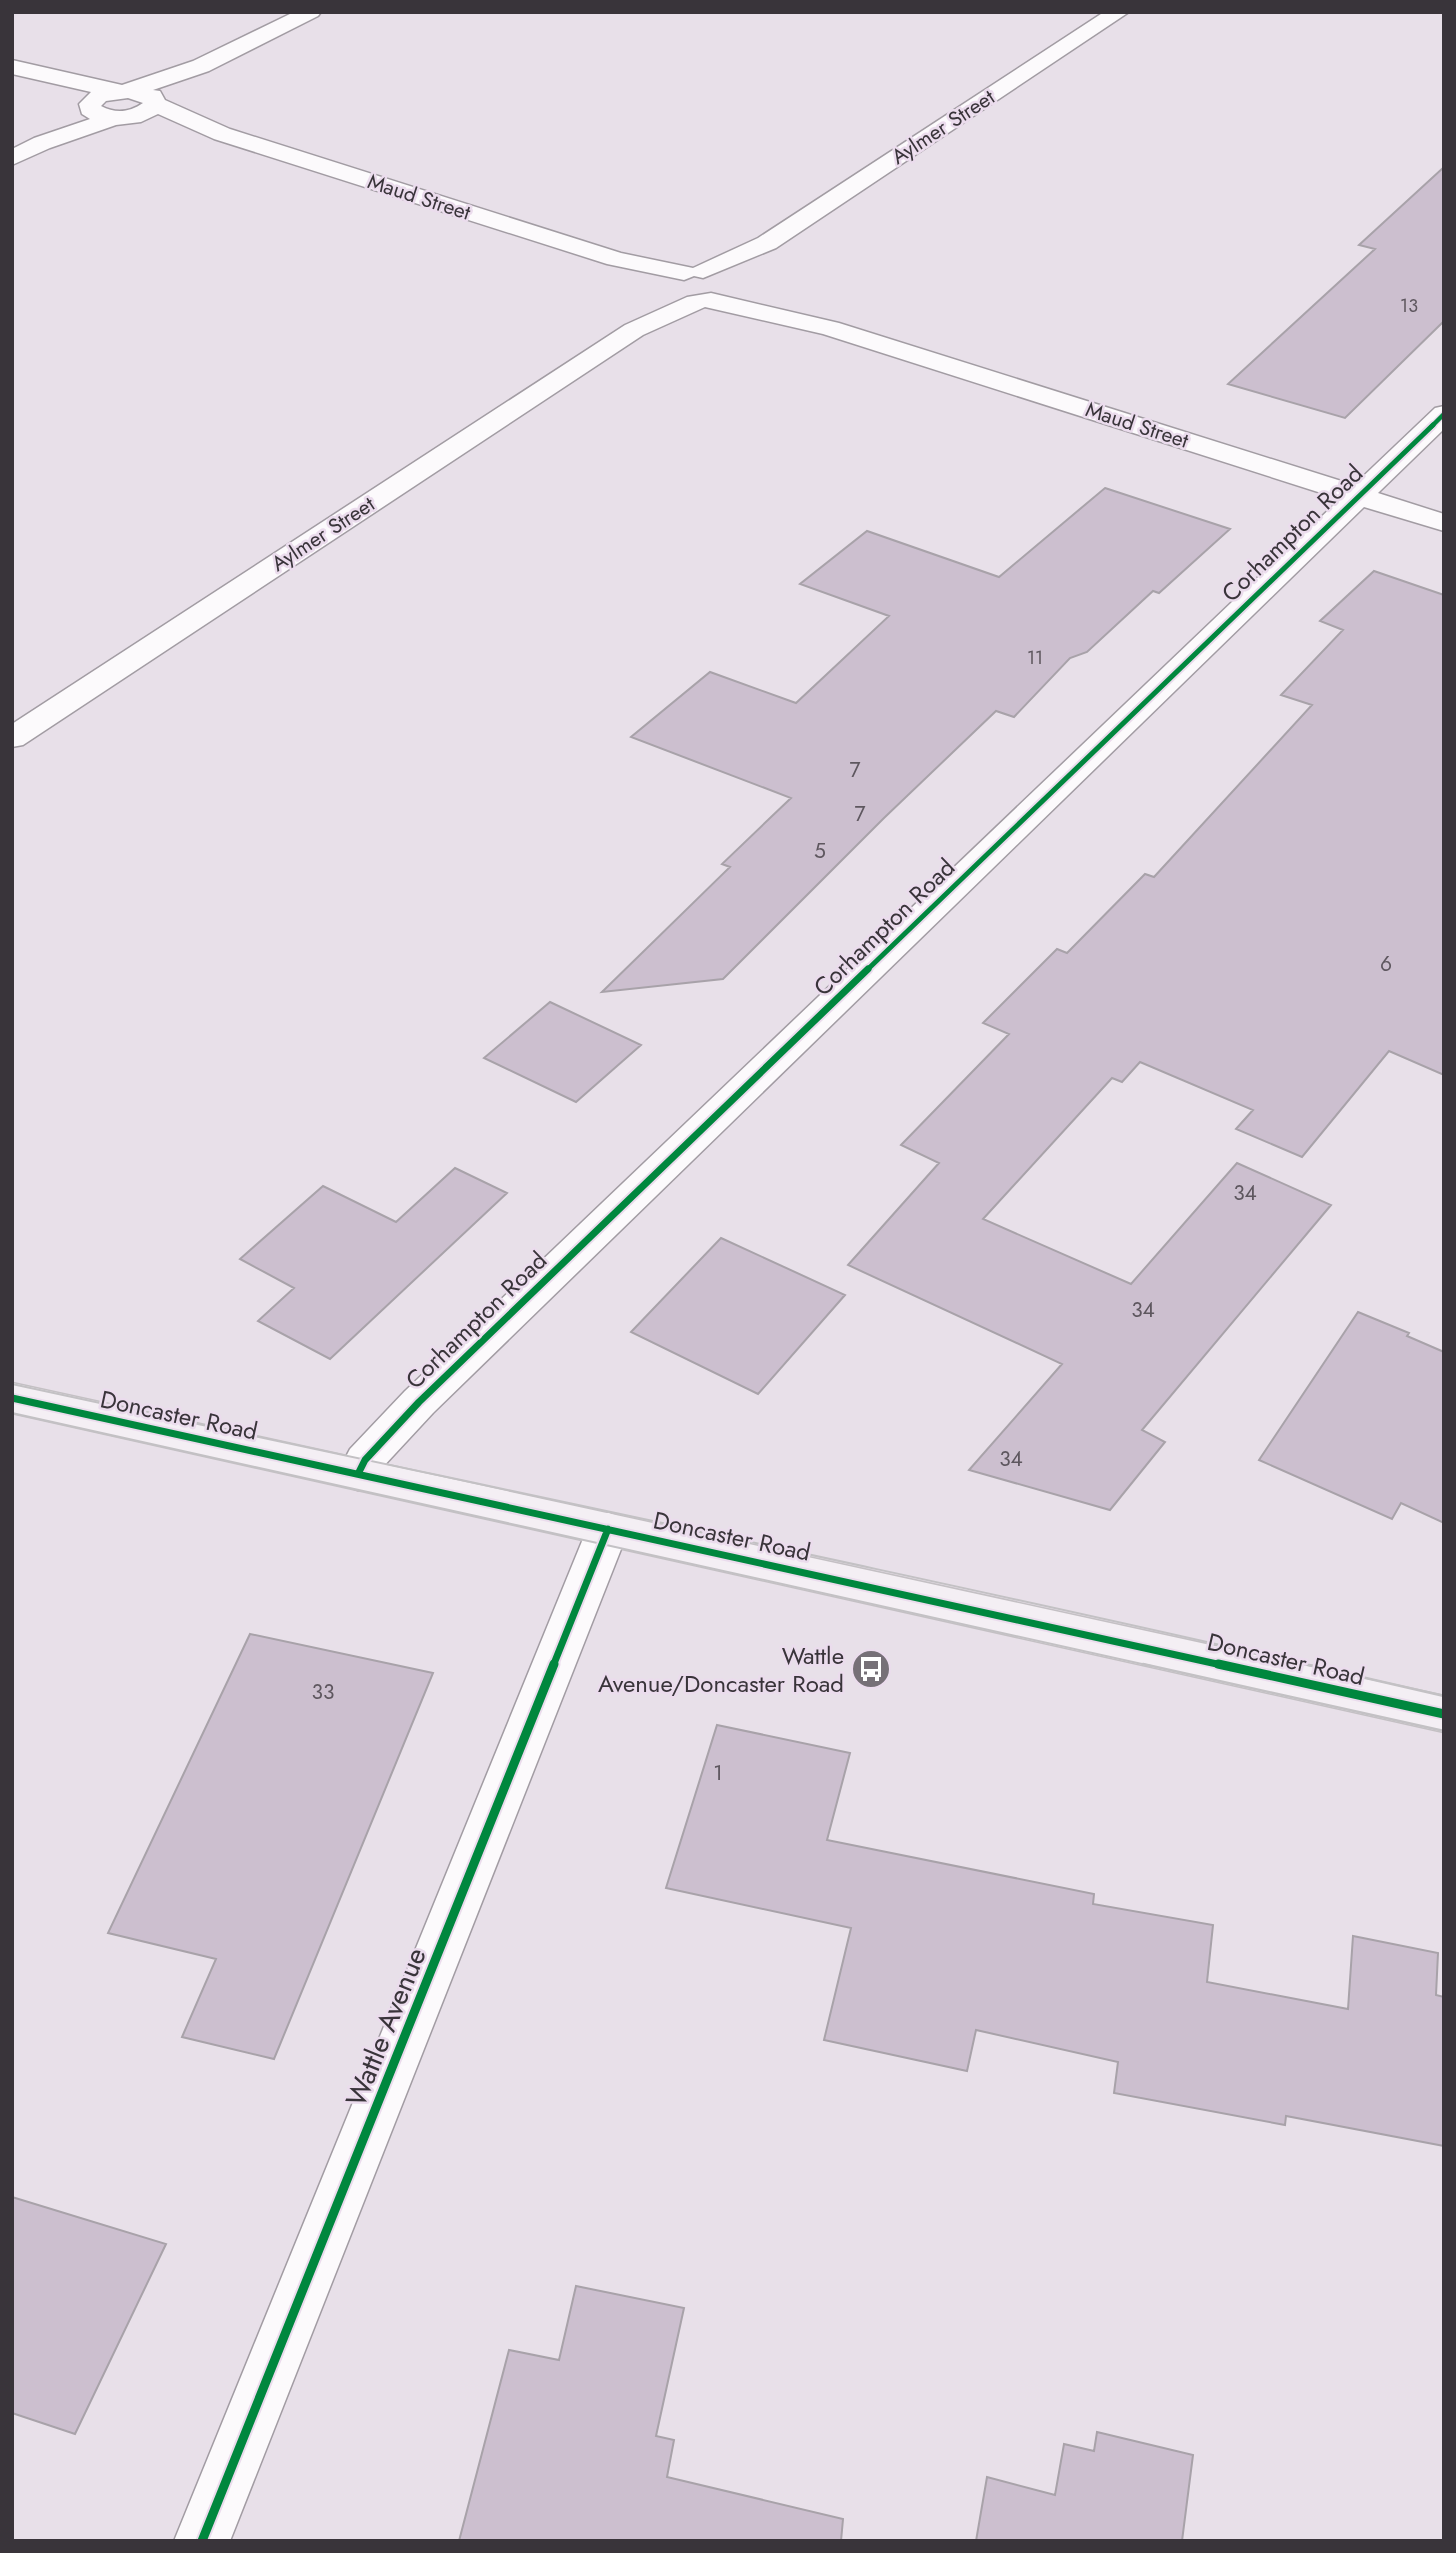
<svg xmlns="http://www.w3.org/2000/svg" width="1456" height="2553" viewBox="0 0 1456 2553" font-family="Jost,sans-serif">
	<style>
		.building { fill: #ccbfcf; stroke: #a8a2a9; stroke-width: 2 }
		.lines { fill: none; stroke-linecap: round; stroke-linejoin: round }
		.minor-casing { stroke: #a29ca3; stroke-width: 3 }
		.major-casing { stroke: #c4c0c4; stroke-width: 3 }
		.minor { fill: #fcfafc; fill-rule: evenodd }
		.major { fill: #f4eff4; fill-rule: evenodd }
		.tram-far1 { stroke: #c3c1c4; stroke-width: 2 }
		.tram { stroke: #c3c1c4; stroke-width: 2.5 }
		.cycleway-far3-casing { stroke: #ebdced; stroke-width: 7 }
		.cycleway-far2-casing { stroke: #ebdced; stroke-width: 9 }
		.cycleway-far1-casing { stroke: #ebdced; stroke-width: 11 }
		.cycleway-casing { stroke: #ebdced; stroke-width: 13 }
		.cycleway-far3 { stroke: #00873e; stroke-width: 4.5 }
		.cycleway-far2 { stroke: #00873e; stroke-width: 5 }
		.cycleway-far1 { stroke: #00873e; stroke-width: 7 }
		.cycleway { stroke: #00873e; stroke-width: 9 }
		.labels { text-anchor: middle; dominant-baseline: central; stroke-width: 5; stroke-linejoin: round; paint-order: stroke }
		.far-number-label { font-size: 18px; fill: #5e575f }
		.far-street-label { font-size: 21px; fill: #39343a; stroke: #ebdced }
		.number-label { font-size: 21px; fill: #5e575f }
		.street-label { font-size: 24px; fill: #39343a; stroke: #ebdced }
		.poi-label { font-size: 24px; fill: #39343a; stroke: #ebdced; text-anchor: end }
		.near-street-label { font-size: 28px; fill: #39343a; stroke: #ebdced }
	</style>
	<rect width="100%" height="100%" fill="#e8e0e9"/>
	<path class="building" d="M1444 167V321L1345 418 1228 384 1375 249 1359 245Z
		M1105 488 1230 529 1159 593 1153 591 1087 652 1070 658 1014 717 996 711 884 818 723 979 602 992 730 867 722 864 791 798 631 737 710 672 796 703 889 616 800 584 867 531 999 577Z
		M1374 571 1444 595V1075L1389 1051 1302 1157 1236 1129 1253 1110 1140 1062 1122 1082 1112 1078 983 1219 1131 1284 1237 1163 1331 1205 1142 1430 1165 1442 1110 1510 969 1470 1062 1364 848 1265 939 1163 901 1145 1009 1034 983 1023 1057 949 1067 953 1145 874 1154 877 1312 705 1281 695 1343 630 1320 621Z
		M550 1002 641 1045 576 1102 484 1058Z
		M455 1168 507 1193 330 1359 258 1321 294 1288 240 1259 323 1186 396 1222Z
		M721 1238 845 1295 758 1394 631 1332Z
		M1358 1312 1409 1333 1407 1336 1444 1352V1523L1401 1503 1392 1519 1259 1460Z
		M250 1634 433 1673 274 2059 182 2037 216 1959 108 1933Z
		M717 1725 850 1753 827 1840 1094 1894 1093 1904 1213 1925 1207 1982 1348 2009 1353 1936 1438 1953 1436 1995 1444 1997V2146L1286 2116 1285 2125 1114 2093 1118 2062 976 2030 967 2071 824 2040 851 1928 666 1888Z
		M12 2197 166 2244 75 2434 12 2413Z
		M576 2286 684 2308 656 2436 674 2440 667 2477 843 2519 841 2541H459L509 2350 559 2360Z
		M1097 2432 1193 2455 1182 2541H976L987 2477 1055 2495 1064 2444 1094 2451Z"/>
	<g class="lines">
		<defs>
			<path id="minor" d="M294 12H321L318 16 209 71 153 90 160 91 165 100 230 129 621 253 693 268 758 238 1104 12H1129L776 248 703 278 694 276 684 280 607 264 214 139 158 114 141 122 116 125 50 148 12 165V149L34 138 90 119 82 114 79 104 91 92 12 74V60L122 85 193 61ZM128 98 143 103C130 112 116 114 101 106L106 101Z
				M711 293 839 323 1354 485 1435 408 1444 406V429L1378 493 1444 514V531L1364 507 433 1413 381 1469 373 1485 358 1490 343 1485 337 1474 350 1449 405 1391 1340 499 823 334 705 307 643 335 23 745 12 747V724L625 325 687 297Z
				M608 1513 623 1518 629 1529 230 2541H174L587 1529 593 1518Z"/>
			<path id="major" d="M12 1383 1444 1696V1732L12 1413Z"/>
		</defs>
		<use href="#minor" class="minor-casing"/>
		<use href="#major" class="major-casing"/>
		<use href="#minor" class="minor"/>
		<use href="#major" class="major"/>
		<path class="tram-far1" d="M12 1384C446 1478 880 1567 1313 1666
			M12 1413 1151 1666"/>
		<path class="tram" d="M1143 1664 1444 1731
			M1305 1664 1444 1696"/>
		<defs>
			<path id="cycleway-far3" d="M1431 427 1444 414"/>
			<path id="cycleway-far2" d="M866 971 1433 425"/>
			<path id="cycleway-far1" d="M12 1398 1226 1666
				M358 1474 365 1460 419 1402 868 969
				M553 1666 608 1529"/>
			<path id="cycleway" d="M1218 1664 1444 1714
				M202 2541 554 1664"/>
		</defs>
		<use href="#cycleway-far3" class="cycleway-far3-casing"/>
		<use href="#cycleway-far2" class="cycleway-far2-casing"/>
		<use href="#cycleway-far1" class="cycleway-far1-casing"/>
		<use href="#cycleway" class="cycleway-casing"/>
		<use href="#cycleway-far3" class="cycleway-far3"/>
		<use href="#cycleway-far2" class="cycleway-far2"/>
		<use href="#cycleway-far1" class="cycleway-far1"/>
		<use href="#cycleway" class="cycleway"/>
	</g>
	<defs>
		<symbol id="bus-disc" viewBox="-11 -11 22 22"><circle r="9.5" fill="#767077" stroke="#ebdced"/><path d="M-5-6H5V4H4V6H2V4H-2V6H-4V4H-5ZM-3.5-4V0h7V-4ZM-3.5 1.2v1.5H-2V1.2ZM2 1.2v1.5H3.5V1.2Z" fill="#fff"/></symbol>
	</defs>
	<g fill-rule="evenodd">
		<use href="#bus-disc" x="849" y="1647" width="44" height="44"/>
	</g>
	<g class="labels">
		<g class="far-number-label">
			<text x="1409" y="306">13</text>
			<text x="1035" y="658">11</text>
		</g>
		<g class="far-street-label">
			<text transform="translate(943 127) rotate(-33)">Aylmer Street</text>
			<text transform="translate(419 197) rotate(18)">Maud Street</text>
			<text transform="translate(1137 425) rotate(18)">Maud Street</text>
			<text transform="translate(323 534) rotate(-33)">Aylmer Street</text>
		</g>
		<g class="number-label">
			<text x="855" y="770">7</text>
			<text x="860" y="814">7</text>
			<text x="820" y="851">5</text>
			<text x="1386" y="964">6</text>
			<text x="1245" y="1193">34</text>
			<text x="1143" y="1310">34</text>
			<text x="1011" y="1459">34</text>
			<text x="323" y="1692">33</text>
			<text x="718" y="1773">1</text>
		</g>
		<g class="street-label">
			<text transform="translate(1292 533) rotate(-44)">Corhampton Road</text>
			<text transform="translate(884 927) rotate(-44)">Corhampton Road</text>
			<text transform="translate(476 1320) rotate(-44)">Corhampton Road</text>
			<text transform="translate(179 1415) rotate(12)">Doncaster Road</text>
			<text transform="translate(732 1536) rotate(12)">Doncaster Road</text>
			<text transform="translate(1286 1659) rotate(13)">Doncaster Road</text>
		</g>
		<g class="poi-label">
			<text x="844" y="1655">Wattle<tspan x="844" dy="28">Avenue/Doncaster Road</tspan></text>
		</g>
		<g class="near-street-label">
			<text transform="translate(386 2027) rotate(-68)">Wattle Avenue</text>
		</g>
	</g>
	<rect width="1456" height="2553" fill="none" stroke="#39343a" stroke-width="28"/>
</svg>
